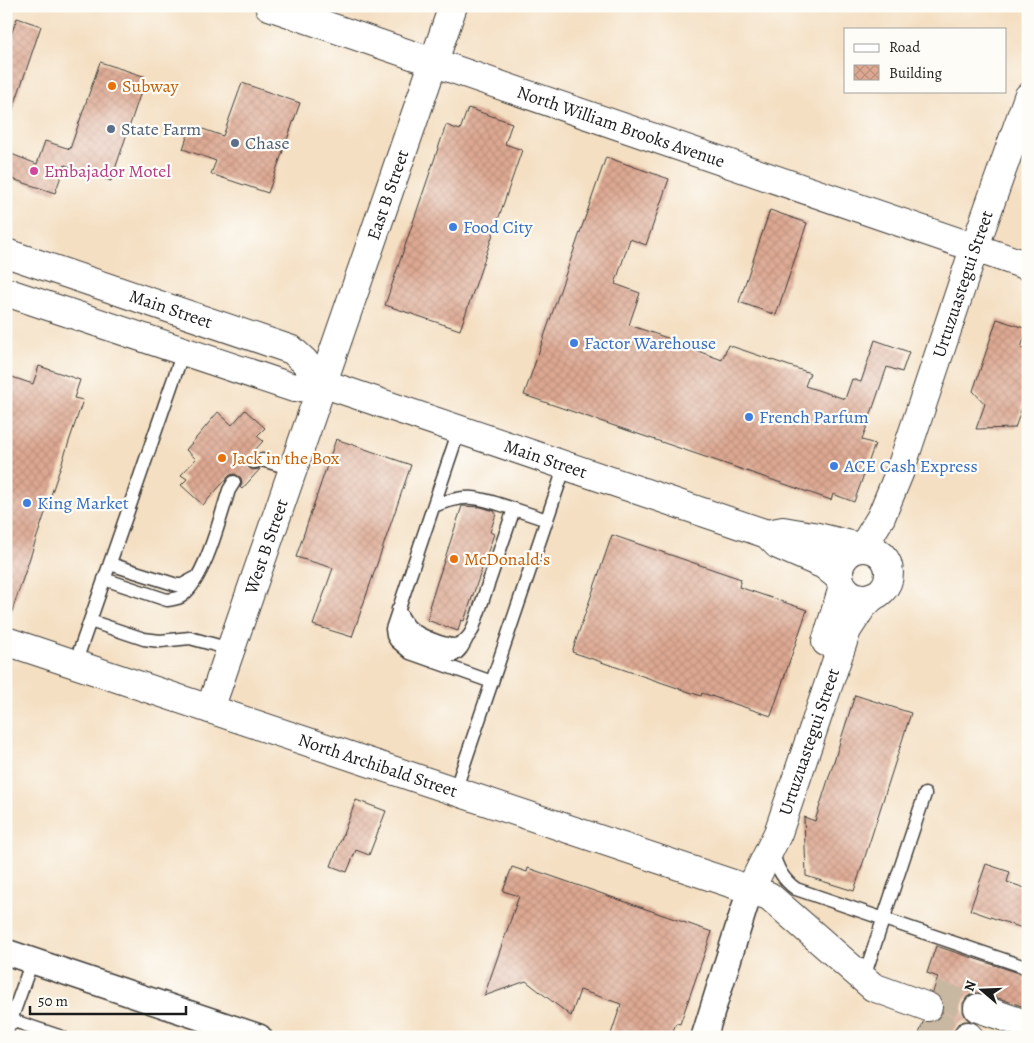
<svg xmlns="http://www.w3.org/2000/svg" width="1034" height="1043" viewBox="0 0 1034 1043" font-family="Alegreya,serif">
	<style>
		.building { fill: url(#building-cross-hatch) }
		.lines { fill: none; stroke-linecap: round; stroke-linejoin: round }
		.highway-tunnel { stroke: #c9b8a1; stroke-width: 28; stroke-dasharray: 28 14; stroke-linecap: butt }
		.lane-casing { stroke: #3c3935; stroke-width: 15 }
		.street-casing { stroke: #3c3935; stroke-width: 28 }
		.secondary-casing { stroke: #3c3935; stroke-width: 30 }
		.highway-casing { stroke: #3c3935; stroke-width: 30 }
		.lane { stroke: #fff; stroke-width: 12 }
		.street { stroke: #fff; stroke-width: 25 }
		.secondary { stroke: #fff; stroke-width: 28 }
		.highway { stroke: #fff; stroke-width: 28 }
		.food-dot { fill: #e8710a; stroke: #fdfcf7; stroke-width: 2 }
		.service-dot { fill: #5c6f8a; stroke: #fdfcf7; stroke-width: 2 }
		.hotel-dot { fill: #d1479c; stroke: #fdfcf7; stroke-width: 2 }
		.shop-dot { fill: #3f7fe0; stroke: #fdfcf7; stroke-width: 2 }
		.labels { text-anchor: middle; dominant-baseline: central; stroke-width: 4.5; stroke-linejoin: round; paint-order: stroke }
		.food-label { font-size: 18px; fill: #c56008; stroke: #fdfcf7; text-anchor: start }
		.street-label { font-size: 18px; fill: #1c1c1c; stroke: #fdfcf7 }
		.service-label { font-size: 18px; fill: #4e5e75; stroke: #fdfcf7; text-anchor: start }
		.hotel-label { font-size: 18px; fill: #b23c85; stroke: #fdfcf7; text-anchor: start }
		.shop-label { font-size: 18px; fill: #366cbe; stroke: #fdfcf7; text-anchor: start }
	</style>
	<defs>
		<pattern id="building-cross-hatch" width="8" height="8" patternUnits="userSpaceOnUse" patternTransform="scale(1.25)"><rect width="8" height="8" fill="#dda892"/><path d="M0 0l8 8M0 8l8-8" fill="none" stroke="#bd907d"/></pattern>
	</defs>
	<rect width="100%" height="100%" fill="#fdfcf7"/>
	<filter id="ink" filterUnits="userSpaceOnUse"><feTurbulence type="fractalNoise" baseFrequency=".02" numOctaves="2"/><feDisplacementMap in="SourceGraphic" scale="10" xChannelSelector="R" yChannelSelector="G"/><feConvolveMatrix kernelMatrix="1 2 1 2 8 2 1 2 1" color-interpolation-filters="sRGB"/></filter>
	<filter id="wash" filterUnits="userSpaceOnUse"><feTurbulence type="fractalNoise" baseFrequency=".0096" numOctaves="4" result="noise"/><feDisplacementMap in="SourceGraphic" scale="20" xChannelSelector="R" yChannelSelector="G"/><feGaussianBlur stdDeviation="1.12" result="paint"/><feColorMatrix in="noise" values="0 0 0 0 0 0 0 0 0 0 0 0 0 0 0 0 0 1.4 0 .05"/><feComposite in="paint" operator="in"/></filter>
	<g filter="url(#wash)">
		<rect width="100%" height="100%" fill="#f4dfc2"/>
		<g id="blocks">
			<path class="building" d="M17 18 41 26 9 121 6 120V49Z
				M100 62 146 77 111 181 65 165 55 193 6 177V152L37 164 45 141 70 149Z
				M242 83 300 103 268 193 211 174 216 161 183 149 191 125 223 136Z
				M468 108 512 123 505 144 522 150 460 330 385 305 446 125 460 130Z
				M606 157 669 179 646 245 630 239 615 284 640 293 629 325 688 345 687 347 722 360 728 345 810 373 805 386 845 399 852 379 861 382 875 340 909 352 902 372 887 367 862 440 875 444 854 502 833 494 831 500 524 395Z
				M770 210 807 223 776 315 739 302Z
				M997 319 1027 329 1021 348 1028 350V390L1015 428 976 429 985 404 973 391Z
				M39 366 80 380 74 398 83 400 9 620 6 619V375L33 384Z
				M245 410 265 428 257 436 263 441 246 460 249 468 252 470 260 469 242 489 240 487 242 483 241 478 235 474 230 475 203 505 181 485 187 479 181 475 196 459 186 450 218 412 232 425Z
				M336 439 411 465 352 637 313 625 333 568 296 557Z
				M462 506 481 507 494 511 496 514 490 532 494 534 464 621 461 620 458 631 427 620 431 607H429Z
				M612 535 741 579 739 587 807 610 771 716 702 693 701 696 572 652Z
				M855 695 911 713 854 891 806 876 804 817 815 821Z
				M356 800 386 811 369 855 356 850 347 872 331 866Z
				M986 864 1010 872 1007 882 1028 889V930L970 910Z
				M512 867 527 872 528 868 712 932 680 1024 676 1023 671 1037H610L621 1004 580 990 571 1016 526 981 484 996 519 896 503 891Z
				M936 946 1028 976V1008L983 993H974L967 997 963 1003V1012L966 1018 970 1021H964L957 1025 953 1032V1037H918L923 1022H930L938 1019 943 1012V1005L940 997 933 992 938 977 927 973Z"/>
		</g>
	</g>
	<g filter="url(#ink)">
		<use href="#blocks" fill-opacity="0" stroke="#3c3935" stroke-width="1"/>
		<g class="lines">
			<path class="highway-tunnel" d="M933 994 978 1008
				M924 1021 968 1036"/>
			<defs>
				<path id="lane" d="M459 430 392 629 393 636 396 641 410 653 492 682
					M254 462 262 460 293 469
					M514 509 547 520
					M110 564 177 585H182L195 578
					M104 579 167 600C173 599 178 599 182 596 205 579 220 518 229 490L234 482
					M398 609C402 616 405 623 411 628 419 635 449 648 458 644 465 642 469 636 472 631L514 509C481 498 468 492 434 506
					M396 618C398 624 399 630 404 635 410 644 444 658 454 655 460 652 463 646 466 640
					M90 621 144 639 160 641 190 638 230 649
					M75 664 183 352
					M455 791 565 466
					M773 852C776 867 783 880 796 889L1028 968
					M863 980 925 794
					M11 1020 62 1037
					M6 1034 32 961"/>
				<path id="street" d="M6 952 259 1037
					M704 1037 750 890"/>
				<g id="secondary">
					<path id="s1" d="M6 253 292 350 304 361 322 383"/>
					<path id="s2" d="M6 292 294 388 322 383 767 534 778 545 824 565 839 577"/>
					<path d="M767 534 783 531 818 537 860 547"/>
					<path id="s3" d="M863 547 881 517 900 471 974 249 1028 97"/>
					<circle cx="864" cy="573" r="25"/>
					<path d="M826 642 843 587"/>
					<path id="s4" d="M210 709 453 6"/>
					<path id="s5" d="M750 890 778 833 847 630 862 607 873 596"/>
				</g>
				<g id="highway">
					<path id="s6" d="M269 6 1028 266"/>
					<path id="s7" d="M6 641 769 896 873 987 928 1007"/>
					<path d="M978 1008 1028 1025"/>
					<path d="M968 1036 969 1037"/>
				</g>
			</defs>
			<use href="#lane" class="lane-casing"/>
			<use href="#street" class="street-casing"/>
			<use href="#secondary" class="secondary-casing"/>
			<use href="#highway" class="highway-casing"/>
			<use href="#lane" class="lane"/>
			<use href="#street" class="street"/>
			<use href="#secondary" class="secondary"/>
			<use href="#highway" class="highway"/>
		</g>
	</g>
	<g class="food-dot">
		<circle cx="112" cy="86" r="5"/>
		<circle cx="222" cy="458" r="5"/>
		<circle cx="454" cy="559" r="5"/>
	</g>
	<g class="service-dot">
		<circle cx="111" cy="129" r="5"/>
		<circle cx="235" cy="143" r="5"/>
	</g>
	<circle class="hotel-dot" cx="34" cy="171" r="5"/>
	<g class="shop-dot">
		<circle cx="453" cy="227" r="5"/>
		<circle cx="574" cy="343" r="5"/>
		<circle cx="749" cy="417" r="5"/>
		<circle cx="834" cy="466" r="5"/>
		<circle cx="27" cy="503" r="5"/>
	</g>
	<g class="labels">
		<g class="food-label">
			<text x="122" y="86">Subway</text>
			<text x="232" y="458">Jack in the Box</text>
			<text x="464" y="559">McDonald's</text>
		</g>
		<g class="street-label">
			<text stroke="none"><textPath href="#s6" startOffset="372">North William Brooks Avenue</textPath></text>
			<text stroke="none"><textPath href="#s4" startOffset="544">East B Street</textPath></text>
			<text stroke="none"><textPath href="#s3" startOffset="282">Urtuzuastegui Street</textPath></text>
			<text stroke="none"><textPath href="#s1" startOffset="174">Main Street</textPath></text>
			<text stroke="none"><textPath href="#s2" startOffset="568">Main Street</textPath></text>
			<text stroke="none"><textPath href="#s4" startOffset="172">West B Street</textPath></text>
			<text stroke="none"><textPath href="#s5" startOffset="160">Urtuzuastegui Street</textPath></text>
			<text stroke="none"><textPath href="#s7" startOffset="392">North Archibald Street</textPath></text>
		</g>
		<g class="service-label">
			<text x="121" y="129">State Farm</text>
			<text x="245" y="143">Chase</text>
		</g>
		<g class="hotel-label">
			<text x="44" y="171">Embajador Motel</text>
		</g>
		<g class="shop-label">
			<text x="463" y="227">Food City</text>
			<text x="584" y="343">Factor Warehouse</text>
			<text x="759" y="417">French Parfum</text>
			<text x="844" y="466">ACE Cash Express</text>
			<text x="37" y="503">King Market</text>
		</g>
	</g>
	<rect width="1034" height="1043" fill="none" stroke="#fdfcf7" stroke-width="25"/>
	<rect x="844" y="28" width="162" height="65" fill="#fdfcf7" stroke="#a3a29f"/>
	<rect x="854" y="44" width="25" height="8" fill="#ffffff" stroke="#a3a29f"/>
	<text x="889" y="52" font-size="15" fill="#1c1c1c">Road</text>
	<rect x="854" y="65" width="25" height="15" fill="url(#building-cross-hatch)" stroke="#a3a29f"/>
	<text x="889" y="78" font-size="15" fill="#1c1c1c">Building</text>
	<g transform="translate(982 990) rotate(289)" stroke="#fdfcf7" stroke-width="4" paint-order="stroke">
	<path d="M0-4L9 19L0 12L-9 19Z" fill="#1c1c1c"/>
	<text y="-8" font-size="14" font-weight="bold" text-anchor="middle" fill="#1c1c1c">N</text>
	</g>
	<path d="M30 1006v8h156v-8" fill="none" stroke="#1c1c1c" stroke-width="2.5"/>
	<text x="38" y="1006" font-size="15" fill="#1c1c1c" stroke="#fdfcf7" stroke-width="4" paint-order="stroke">50 m</text>
</svg>
